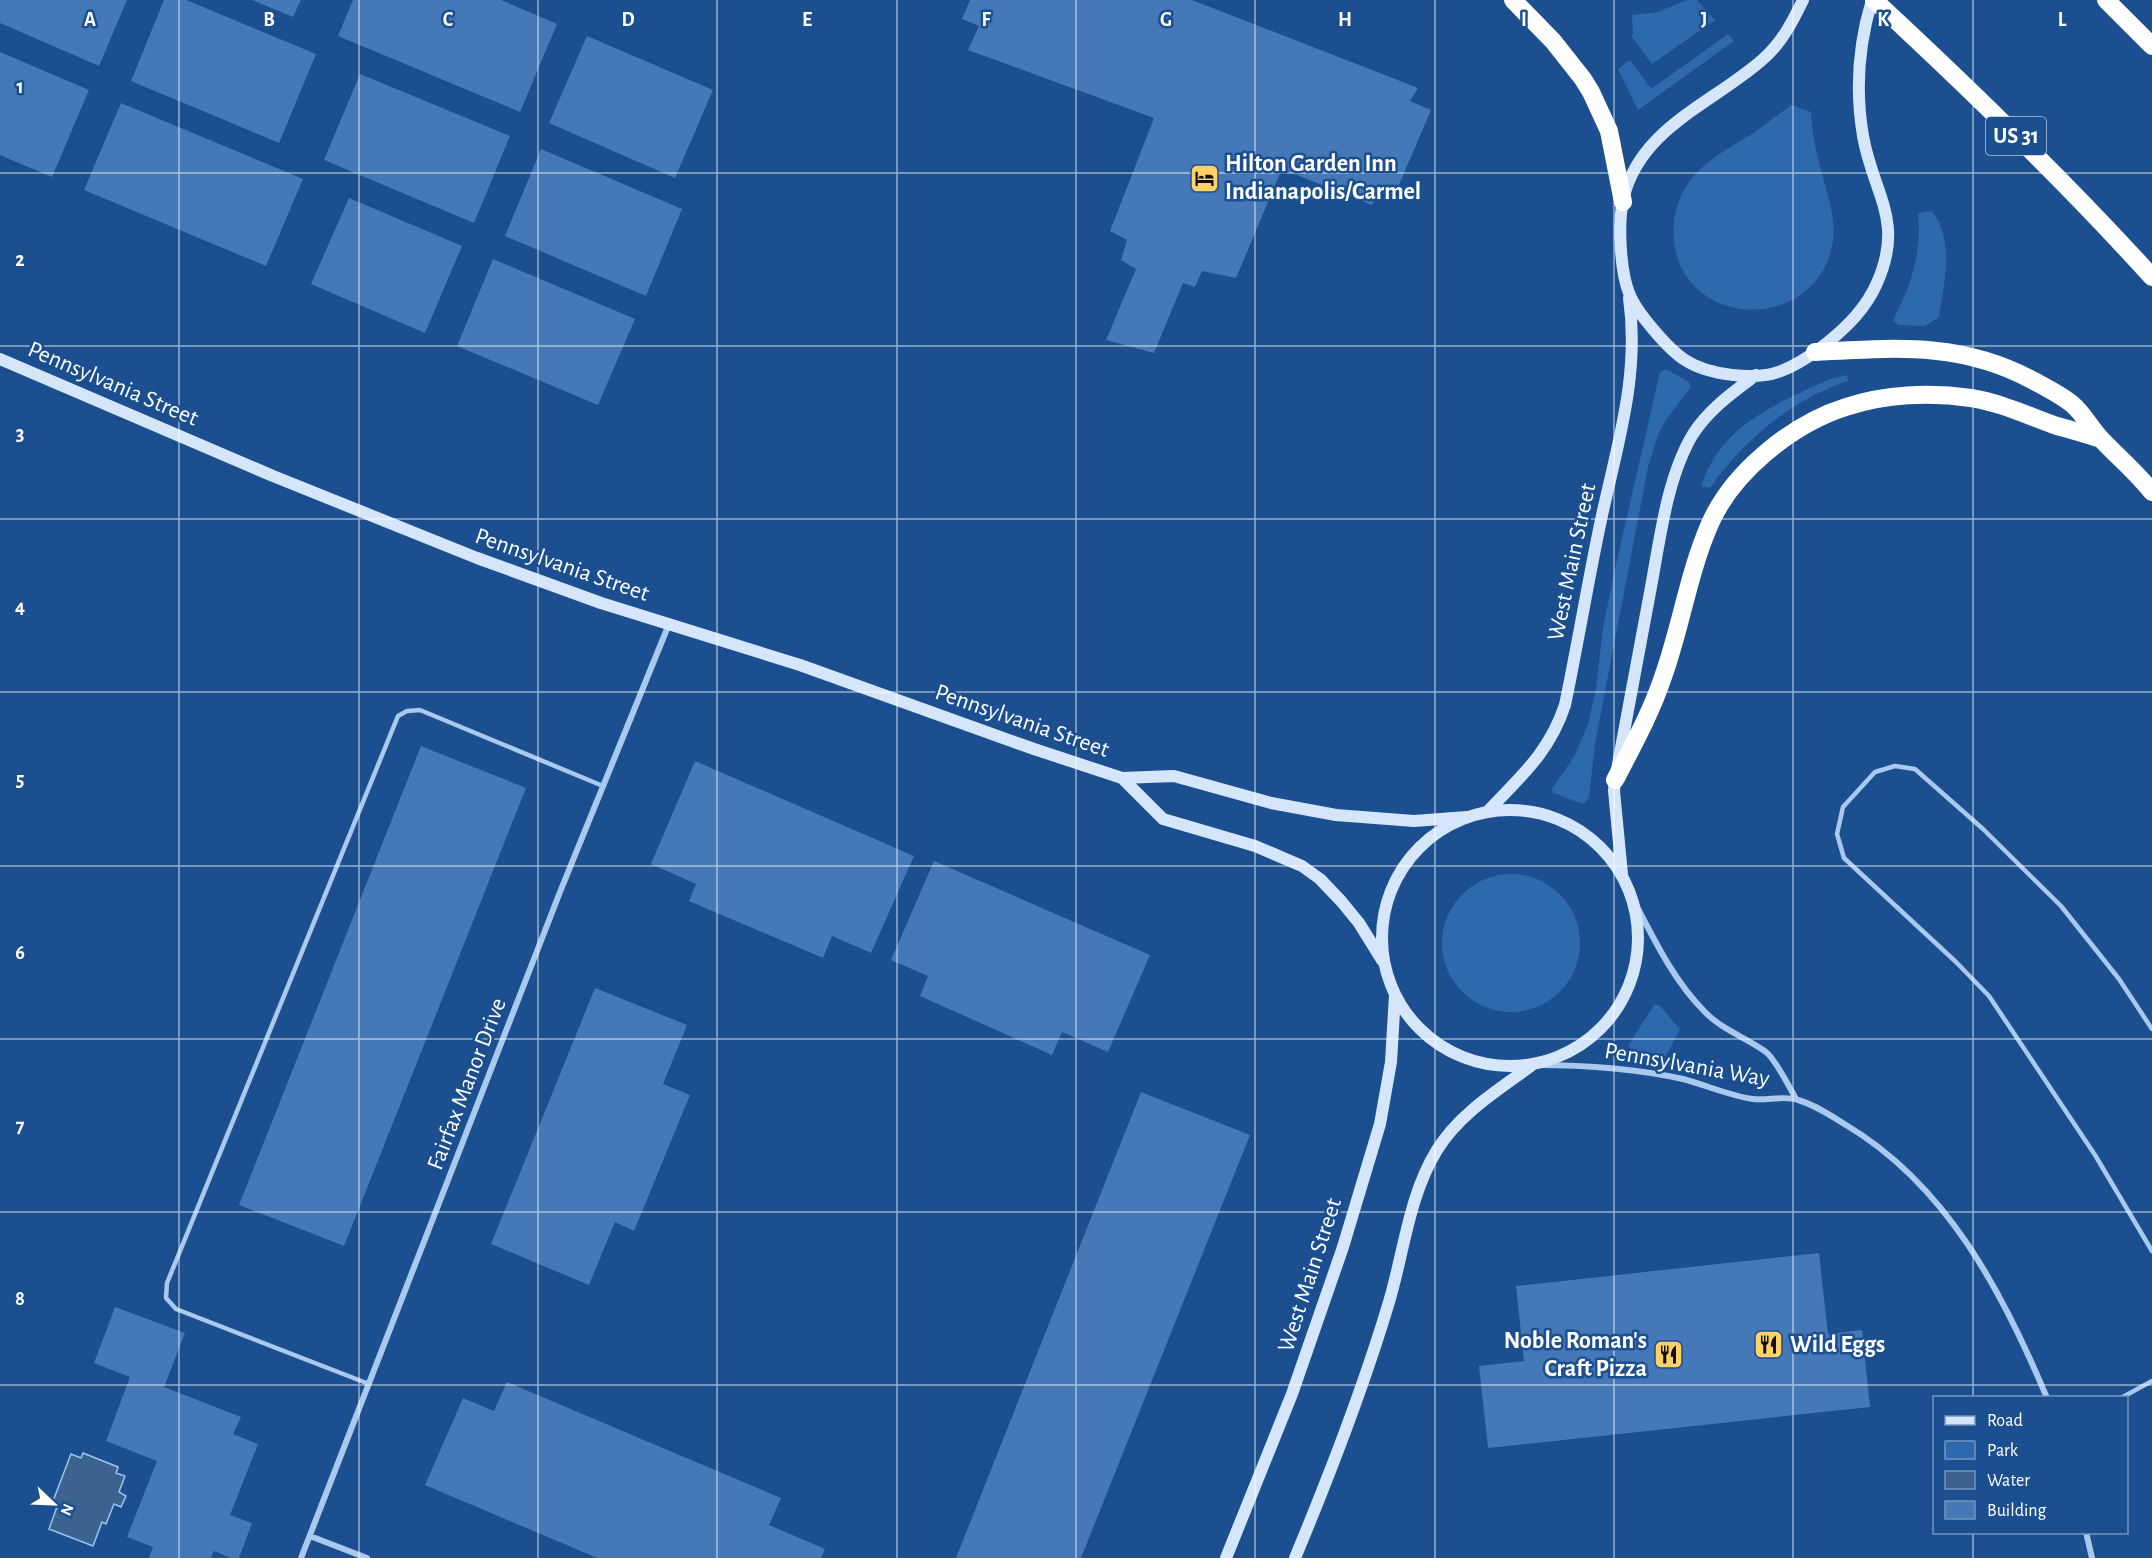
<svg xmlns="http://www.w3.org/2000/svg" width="2152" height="1558" viewBox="0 0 2152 1558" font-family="'Alegreya Sans',sans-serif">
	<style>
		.green { fill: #2e69ad }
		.water { fill: #3c6290; stroke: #9cc4f0; stroke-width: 1.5 }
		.building { fill: #4478b7 }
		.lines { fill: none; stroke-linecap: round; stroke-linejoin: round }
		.service { stroke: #a9c9ee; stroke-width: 4.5 }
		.minor { stroke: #a9c9ee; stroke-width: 6 }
		.secondary { stroke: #d6e6fa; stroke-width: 12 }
		.motorway { stroke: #fff; stroke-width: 18 }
		.grid { fill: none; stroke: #fff; stroke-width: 1.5; stroke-opacity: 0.55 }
		.labels { text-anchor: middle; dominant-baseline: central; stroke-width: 5; stroke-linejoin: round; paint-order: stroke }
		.shield { fill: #1b4f8f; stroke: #bbcadd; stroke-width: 1.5 }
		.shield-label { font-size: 22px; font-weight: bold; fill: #fff }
		.poi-label { font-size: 24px; font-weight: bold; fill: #fff; stroke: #1b4f8f; text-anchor: start }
		.street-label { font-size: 24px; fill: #fff; stroke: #1b4f8f }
		.grid-label { font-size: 20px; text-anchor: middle; font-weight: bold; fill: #fff; stroke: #1b4f8f; stroke-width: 5; stroke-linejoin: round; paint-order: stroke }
	</style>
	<rect width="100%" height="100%" fill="#1b4f8f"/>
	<path class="green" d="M1687 0H1697L1715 20 1652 64 1632 37 1633 33 1632 15 1658 12Z
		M1728 34 1734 41 1638 110 1618 69 1630 60 1651 89Z
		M1791 105 1811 112C1812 131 1815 148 1820 166 1827 196 1840 223 1830 254 1815 305 1752 325 1708 297 1667 272 1663 212 1693 177 1709 158 1734 145 1755 132 1767 123 1779 114 1791 105Z
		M1932 211C1955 241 1944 284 1939 317L1925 326 1899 325 1893 321 1894 318C1912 284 1922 251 1918 213Z
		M1665 369 1689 382 1691 387 1665 421 1658 435 1648 467 1595 744 1589 797 1585 803 1582 804 1554 793 1551 790 1574 757 1588 724 1596 689 1603 628 1615 569 1660 372Z
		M1847 375 1848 381C1792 399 1743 441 1710 488L1701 486C1717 439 1749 418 1791 397 1810 388 1826 379 1847 375Z
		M1442 943a69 69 0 1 1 138 0a69 69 0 1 1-138 0Z
		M1654 1005H1659L1680 1029 1666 1056 1633 1050 1628 1046Z"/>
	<path class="water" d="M83 1453 118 1467 116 1473 125 1476 119 1492 126 1496 121 1507 114 1504 106 1524 102 1522 93 1546 49 1529 58 1504 53 1501 71 1454 81 1458Z"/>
	<path class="building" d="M0 0H127L99 66 0 23Z
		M164 0H186L316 54 279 143 131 81Z
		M252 0H301L293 17Z
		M353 0H501L557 24 520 112 338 36Z
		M970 0H1192L1418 88 1410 101 1431 110 1395 194 1379 188 1372 205 1282 169 1236 278 1202 271 1195 287 1183 283 1154 353 1106 340 1136 269 1121 260 1127 240 1110 231 1154 118 968 50 979 26 962 19Z
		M587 36 713 90 675 178 549 123Z
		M0 52 89 90 52 177 0 155Z
		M360 74 510 136 474 223 324 160Z
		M121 103 303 179 266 266 84 190Z
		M541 149 682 209 646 296 505 236Z
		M349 198 462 246 425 333 311 284Z
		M493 259 635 319 598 405 457 346Z
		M421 746 526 788 344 1246 239 1205Z
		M695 761 914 856 871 953 832 936 823 958 689 901 696 884 651 864Z
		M934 861 1150 955 1108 1052 1062 1032 1052 1055 920 996 928 976 891 960Z
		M595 988 687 1025 663 1084 690 1095 634 1231 615 1222 589 1285 491 1244Z
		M1141 1092 1250 1135 1081 1558H956Z
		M1819 1253 1828 1334 1862 1330 1870 1407 1488 1448 1479 1366 1524 1361 1516 1286Z
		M115 1307 185 1333 164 1387 241 1417 233 1434 258 1444 230 1515 252 1523 239 1558H231L214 1551 211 1558H149L153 1547 127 1537 157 1461 106 1441 130 1377 94 1363Z
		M507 1382 781 1498 769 1525 825 1549 821 1558H597L425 1485 463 1398 494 1411Z"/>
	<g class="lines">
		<path class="service" d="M2152 1029 2119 979 2061 906 1983 829 1915 769 1895 766 1875 772 1843 807 1837 834 1844 858 1956 962 1989 996 2095 1155 2152 1251
			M369 1384 176 1309 166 1298 167 1283 398 716 407 711 420 710 603 786
			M2121 1398 2152 1381"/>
		<path class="minor" d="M1631 895C1652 935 1672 979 1705 1012 1722 1030 1747 1038 1766 1052 1775 1059 1790 1088 1796 1099
			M1535 1065C1586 1065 1633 1068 1683 1079 1706 1085 1730 1096 1753 1099 1767 1101 1784 1095 1798 1100 1815 1105 1832 1116 1846 1125 1947 1185 2003 1293 2047 1398
			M2086 1532 2092 1558
			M310 1536 367 1558
			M301 1558 560 892 669 624"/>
		<path class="secondary" d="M1803 0C1792 23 1781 44 1762 60 1712 104 1639 128 1623 200 1618 224 1620 270 1629 293 1636 312 1668 349 1685 360 1708 375 1755 381 1781 371 1797 365 1813 354 1827 343 1848 326 1866 308 1877 283 1905 220 1873 194 1863 136 1855 89 1858 46 1872 0
			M0 359 273 476 477 558 601 603 800 665 1034 749 1122 778 1174 776 1271 803 1336 815 1414 821 1467 817
			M1122 778 1163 819 1255 846 1302 866 1320 879 1341 901 1359 923 1382 960
			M1382 938a128 128 0 1 1 256 0a128 128 0 1 1-256 0Z
			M1487 812C1521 776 1549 753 1565 705 1578 643 1588 581 1601 520 1617 445 1640 376 1629 298
			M1622 874 1614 791 1615 780C1627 716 1639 652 1651 587 1660 539 1667 477 1693 434 1709 409 1732 393 1756 375
			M1226 1558 1292 1394 1343 1247 1380 1124 1391 1062 1395 995
			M1295 1558C1330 1474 1363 1389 1389 1302 1404 1252 1409 1195 1437 1150 1459 1114 1498 1090 1531 1066"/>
		<path class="motorway" d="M1513 0 1553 41 1583 79 1591 92 1609 131 1623 202
			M1874 0C1970 89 2064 180 2152 277
			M2106 0 2152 46
			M1815 352C1894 348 1961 341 2034 381 2047 388 2061 395 2072 404 2084 414 2091 429 2102 440 2118 457 2137 473 2152 492
			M1615 780C1632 747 1651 713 1663 677 1681 627 1688 575 1709 526 1731 473 1792 424 1846 407 1885 394 1930 392 1971 398 2002 403 2028 416 2057 426 2072 430 2086 434 2101 439"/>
	</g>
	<path class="grid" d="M179 0V1558M359 0V1558M538 0V1558M717 0V1558M897 0V1558M1076 0V1558M1255 0V1558M1435 0V1558M1614 0V1558M1793 0V1558M1973 0V1398M0 173H2152M0 346H2152M0 519H2152M0 692H2152M0 866H2152M0 1039H2152M0 1212H2152M0 1385H2152M1973 1532V1558"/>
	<defs>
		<symbol id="hotel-square" viewBox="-11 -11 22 22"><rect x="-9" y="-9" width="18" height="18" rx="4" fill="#ffd166" stroke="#1b4f8f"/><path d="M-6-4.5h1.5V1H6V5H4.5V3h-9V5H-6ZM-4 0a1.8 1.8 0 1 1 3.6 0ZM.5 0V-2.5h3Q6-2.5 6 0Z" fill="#111"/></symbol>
		<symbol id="restaurant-square" viewBox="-11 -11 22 22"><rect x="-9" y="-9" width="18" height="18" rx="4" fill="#ffd166" stroke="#1b4f8f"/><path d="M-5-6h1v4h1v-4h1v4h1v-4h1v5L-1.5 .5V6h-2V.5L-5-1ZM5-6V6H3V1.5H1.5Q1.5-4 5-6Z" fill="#111"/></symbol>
	</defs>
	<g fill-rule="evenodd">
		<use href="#hotel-square" x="1188" y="162" width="33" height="33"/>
		<use href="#restaurant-square" x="1752" y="1328" width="33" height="33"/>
		<use href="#restaurant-square" x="1652" y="1338" width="33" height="33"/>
	</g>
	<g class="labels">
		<rect class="shield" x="1986" y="117" width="60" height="38" rx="4.5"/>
		<g class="shield-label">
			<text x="2016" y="136">US 31</text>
		</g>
		<g class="poi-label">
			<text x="1225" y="164">Hilton Garden Inn<tspan x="1225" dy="28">Indianapolis/Carmel</tspan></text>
			<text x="1647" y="1341" text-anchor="end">Noble Roman's<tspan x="1647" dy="28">Craft Pizza</tspan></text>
			<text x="1790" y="1345">Wild Eggs</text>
		</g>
		<g class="street-label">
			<text transform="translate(113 384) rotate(23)">Pennsylvania Street</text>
			<text transform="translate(1572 562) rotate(-78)">West Main Street</text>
			<text transform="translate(562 565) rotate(19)">Pennsylvania Street</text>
			<text transform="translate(1022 721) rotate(19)">Pennsylvania Street</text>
			<text transform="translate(1687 1065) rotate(10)">Pennsylvania Way</text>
			<text transform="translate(467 1084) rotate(-69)">Fairfax Manor Drive</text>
			<text transform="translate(1310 1275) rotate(-72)">West Main Street</text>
		</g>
	</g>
	<g class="grid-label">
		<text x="90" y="26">A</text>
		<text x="269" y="26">B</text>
		<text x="448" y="26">C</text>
		<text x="628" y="26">D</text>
		<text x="807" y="26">E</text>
		<text x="986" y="26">F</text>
		<text x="1166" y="26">G</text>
		<text x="1345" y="26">H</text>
		<text x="1524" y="26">I</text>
		<text x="1704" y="26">J</text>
		<text x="1883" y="26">K</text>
		<text x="2062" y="26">L</text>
		<text x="20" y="93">1</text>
		<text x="20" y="266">2</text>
		<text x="20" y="440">3</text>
		<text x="20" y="613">4</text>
		<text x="20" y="786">5</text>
		<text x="20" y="959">6</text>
		<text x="20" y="1132">7</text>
		<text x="20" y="1305">8</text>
	</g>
	<rect x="1933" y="1396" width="195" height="138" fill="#1b4f8f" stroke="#7695bc" stroke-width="1.5"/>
	<rect x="1945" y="1416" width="30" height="9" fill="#d6e6fa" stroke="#7695bc" stroke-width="1.5"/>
	<text x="1987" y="1426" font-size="18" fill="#ffffff">Road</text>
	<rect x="1945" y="1441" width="30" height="18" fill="#2e69ad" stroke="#7695bc" stroke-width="1.5"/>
	<text x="1987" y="1456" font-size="18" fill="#ffffff">Park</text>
	<rect x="1945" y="1471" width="30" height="18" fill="#3c6290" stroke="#7695bc" stroke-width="1.5"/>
	<text x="1987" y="1486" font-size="18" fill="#ffffff">Water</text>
	<rect x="1945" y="1501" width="30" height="18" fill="#4478b7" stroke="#7695bc" stroke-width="1.5"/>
	<text x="1987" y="1516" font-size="18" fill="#ffffff">Building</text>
	<g transform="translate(54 1504) rotate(113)" stroke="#1b4f8f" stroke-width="4.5" paint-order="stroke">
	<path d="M0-4.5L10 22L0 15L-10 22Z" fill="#ffffff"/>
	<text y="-9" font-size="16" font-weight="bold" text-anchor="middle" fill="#ffffff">N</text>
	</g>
</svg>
